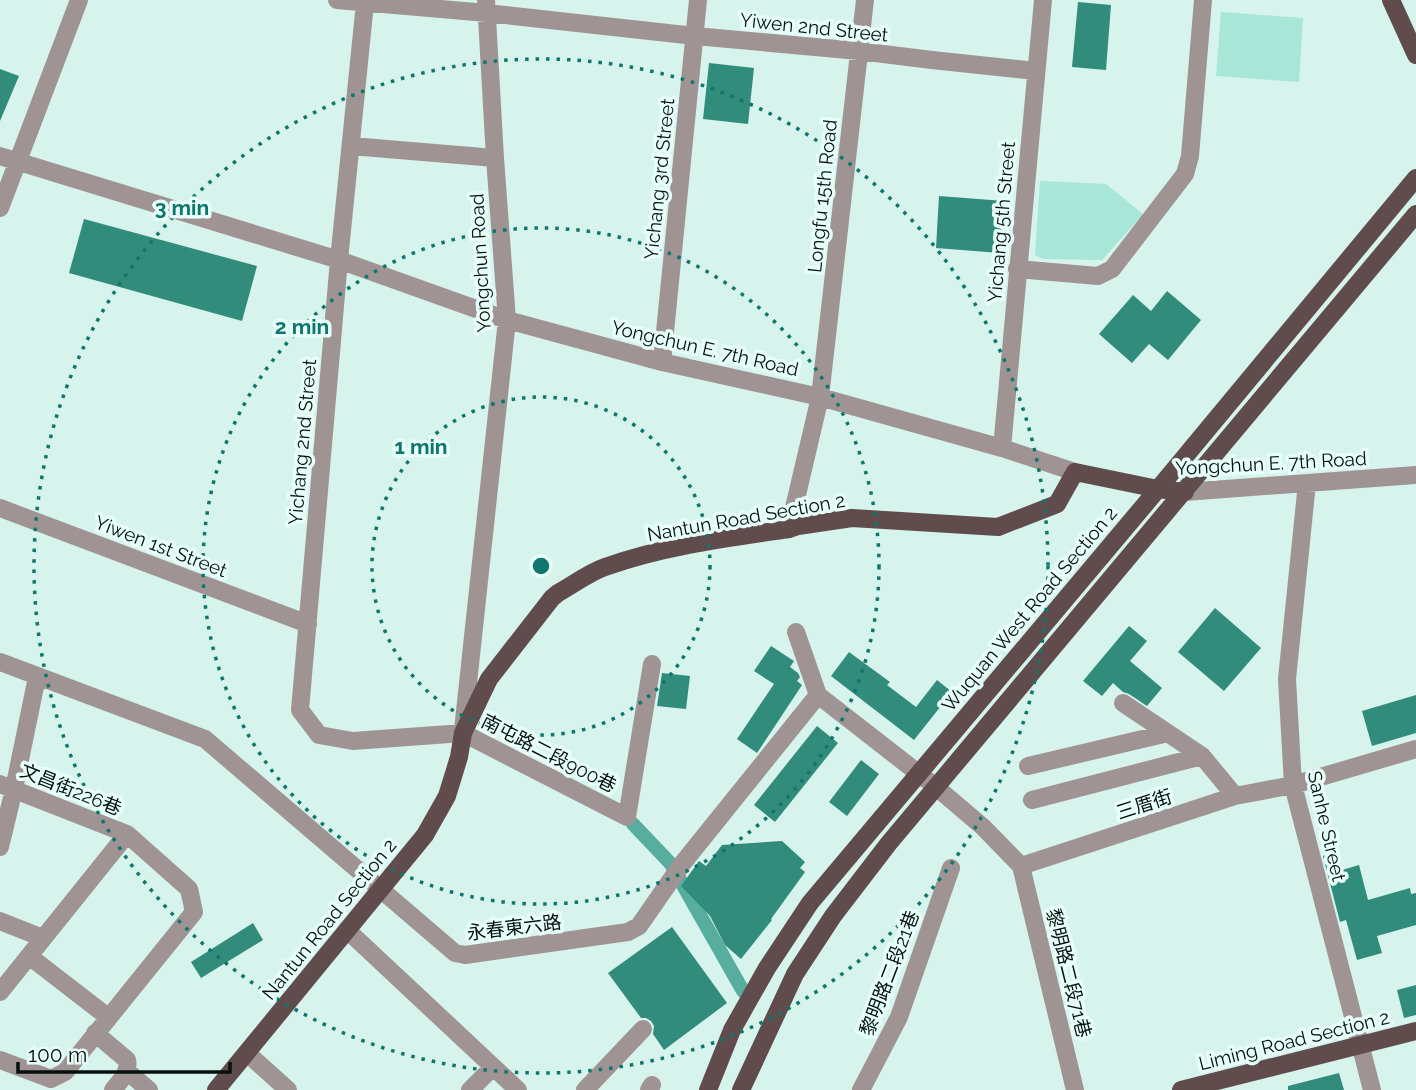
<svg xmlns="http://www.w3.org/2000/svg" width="1416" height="1090" viewBox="0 0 1416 1090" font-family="Raleway,'Noto Sans TC',sans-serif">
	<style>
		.green { fill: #a8e6d8 }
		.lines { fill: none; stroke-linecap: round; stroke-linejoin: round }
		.canal { stroke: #58ae9e; stroke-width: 14 }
		.building { fill: #328c7c }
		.minor { stroke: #a09394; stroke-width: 18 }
		.major { stroke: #604c4d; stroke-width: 18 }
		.ring { fill: none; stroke: #0f766e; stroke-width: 3.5; stroke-dasharray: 3.5 7 }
		.labels { text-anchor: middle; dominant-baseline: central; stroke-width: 7; stroke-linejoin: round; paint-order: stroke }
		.street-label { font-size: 19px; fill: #06100e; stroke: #e7fff9 }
		.centre { fill: #0f766e; stroke: #e7fff9; stroke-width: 3.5 }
		.ring-label { font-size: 21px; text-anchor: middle; font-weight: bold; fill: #0f766e; stroke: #e7fff9; stroke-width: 7; stroke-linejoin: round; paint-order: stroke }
	</style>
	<rect width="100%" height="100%" fill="#d6f3ec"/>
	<path class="green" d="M1221 12 1303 18 1299 82 1216 76Z
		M1040 181 1106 184 1143 214 1102 260 1043 259 1035 255Z"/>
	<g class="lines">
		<path class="canal" d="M633 824 671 864 743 991"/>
	</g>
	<path class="building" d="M1078 2 1111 5 1106 70 1072 67Z
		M709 63 754 68 748 124 703 119Z
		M0 69 19 76 0 121Z
		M939 196 1004 201 1000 253 936 248Z
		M84 219 257 266 242 321 69 273Z
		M1167 291 1201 320 1168 360 1149 344 1132 363 1099 334 1133 295 1151 311Z
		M1215 608 1261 648 1224 691 1178 652Z
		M1129 626 1147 641 1130 661 1162 688 1147 706 1129 694 1123 692 1113 683 1102 696 1083 681Z
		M771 646 794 661 790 667 798 673 800 677 797 681 802 685 757 753 737 739 774 684 754 671Z
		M849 652 890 682 887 685 916 707 937 680 952 692 914 740 831 676Z
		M662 673 690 676 686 709 657 706Z
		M1416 695V733L1372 746 1362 711Z
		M817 726 838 743 775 822 754 805Z
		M861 760 879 774 847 816 829 802Z
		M782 841 805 862 800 868 805 872 771 919 772 920 741 959 725 945 710 916 681 886 699 861 706 866 722 845Z
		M1337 852 1342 870 1359 865 1368 900 1410 888 1411 894 1416 893V925L1377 936 1382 953 1357 960 1346 920 1340 922 1323 856Z
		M253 923 263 940 201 978 191 962Z
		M672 927 727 1003 664 1050 653 1034 654 1026 651 1021 646 1018H641L608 973Z
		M1416 985V1015L1404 1018 1397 990Z
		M1339 1073 1344 1090H1288V1086Z"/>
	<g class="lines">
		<path class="minor" d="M337 0 487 13 695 36 859 51 932 60 1036 71
			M365 3 339 260 300 710 319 735 353 741 463 733
			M351 146 495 158
			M0 156 339 260 507 320 662 362 820 397 1002 448 1075 472
			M0 208 79 0
			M1017 269 1098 276 1112 269 1185 174 1190 156 1203 0
			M662 362 698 0
			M1002 448 1043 0
			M1307 483 1287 679 1293 785 1372 1090
			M1185 492 1416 475
			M0 508 308 624
			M789 529 820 397 865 0
			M796 632 818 695
			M0 662 205 739 455 953 465 955 628 932 639 926 682 864 818 695
			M818 695 936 787 983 827 1021 866
			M1123 703 1202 756 1235 796
			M463 730 507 320 495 158 486 0
			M463 733 627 817 652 664
			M1028 766 1168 733
			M0 784 127 834 189 889 194 912 65 1072 51 1079 0 1060
			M1032 800 1202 756
			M0 847 14 789 37 677
			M1021 866 1235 796 1293 785 1416 749
			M1021 866 1075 1090
			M0 921 43 938
			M347 930 518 1090
			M29 956 108 1017
			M0 992 127 834
			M95 1033 127 1060C130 1072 120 1081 113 1090
			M247 1053 288 1090
			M127 1071 149 1090
			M470 1090 493 1067
			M585 1090 643 1029
			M649 1090 652 1085
			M861 1090 899 1017 951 868"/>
		<path class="major" d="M1391 0 1416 55
			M216 1090 425 835 447 796 459 757 463 733 489 679 552 598 558 593C573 585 588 573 605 567 664 546 727 538 789 529L798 526 852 518 998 527 1057 504 1075 472 1158 489 1185 492
			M708 1090 732 1030 767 968 810 903 1158 489 1416 178
			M741 1090 795 974 833 916 889 843 936 787 1416 214
			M1181 1090 1416 1031"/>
	</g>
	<g class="ring">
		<circle cx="541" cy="566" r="169"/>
		<circle cx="541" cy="566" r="338"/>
		<circle cx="541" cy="566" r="507"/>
	</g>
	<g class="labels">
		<g class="street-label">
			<text transform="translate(814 27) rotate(6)">Yiwen 2nd Street</text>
			<text transform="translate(659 179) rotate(-84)">Yichang 3rd Street</text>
			<text transform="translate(822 196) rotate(-84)">Longfu 15th Road</text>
			<text transform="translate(1001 222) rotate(-85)">Yichang 5th Street</text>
			<text transform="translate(480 263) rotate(-93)">Yongchun Road</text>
			<text transform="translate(705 348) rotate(13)">Yongchun E. 7th Road</text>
			<text transform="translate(302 442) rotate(-85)">Yichang 2nd Street</text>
			<text transform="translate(1271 463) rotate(-3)">Yongchun E. 7th Road</text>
			<text transform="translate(746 517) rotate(-10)">Nantun Road Section 2</text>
			<text transform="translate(161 546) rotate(21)">Yiwen 1st Street</text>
			<text transform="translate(1029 609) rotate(-50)">Wuquan West Road Section 2</text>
			<text transform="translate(549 753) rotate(27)">南屯路二段900巷</text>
			<text transform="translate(71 789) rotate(22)">文昌街226巷</text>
			<text transform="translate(1144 804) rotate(-18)">三厝街</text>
			<text transform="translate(1327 826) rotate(77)">Sanhe Street</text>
			<text transform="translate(329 919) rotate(-51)">Nantun Road Section 2</text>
			<text transform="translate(514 927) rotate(-7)">永春東六路</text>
			<text transform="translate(889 973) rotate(-69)">黎明路二段21巷</text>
			<text transform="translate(1069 973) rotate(76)">黎明路二段71巷</text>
			<text transform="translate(1294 1040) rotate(-14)">Liming Road Section 2</text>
		</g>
	</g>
	<circle cx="541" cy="566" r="10" class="centre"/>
	<g class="ring-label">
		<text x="182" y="215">3 min</text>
		<text x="302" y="334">2 min</text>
		<text x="421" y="454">1 min</text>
	</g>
	<path d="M18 1062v10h212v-10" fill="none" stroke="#06100e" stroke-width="3.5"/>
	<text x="28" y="1062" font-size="21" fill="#06100e" stroke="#e7fff9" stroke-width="5" paint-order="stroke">100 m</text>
</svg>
